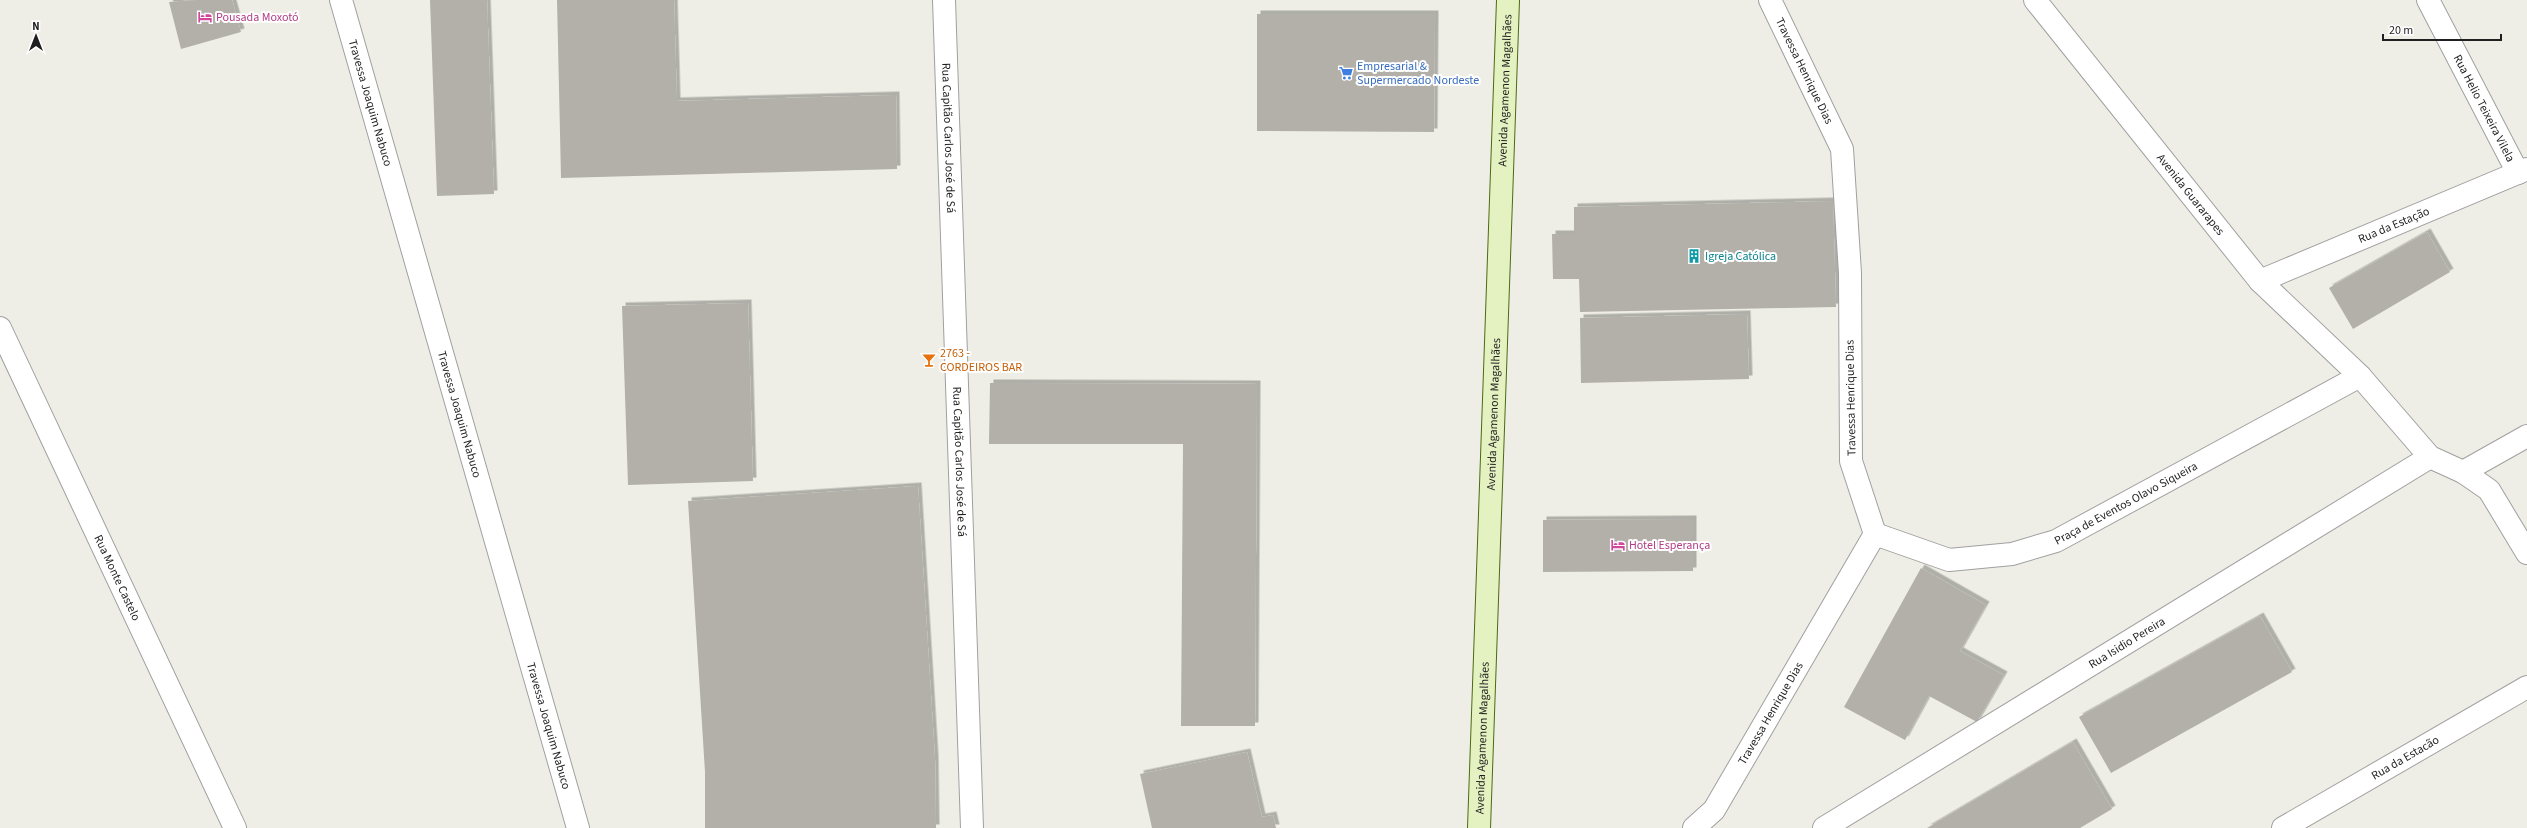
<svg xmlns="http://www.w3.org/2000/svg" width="2527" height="828" viewBox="0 0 2527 828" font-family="'Source Sans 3',sans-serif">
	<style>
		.building { fill: #b3b0aa; filter: url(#shadow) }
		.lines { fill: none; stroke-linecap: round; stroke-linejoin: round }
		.street-casing { stroke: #a0a0a0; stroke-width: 24 }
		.secondary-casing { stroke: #4b6a12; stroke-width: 24 }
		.street { stroke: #fff; stroke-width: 22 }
		.secondary { stroke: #e4f2c1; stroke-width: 22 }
		.labels { text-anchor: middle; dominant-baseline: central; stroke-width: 4; stroke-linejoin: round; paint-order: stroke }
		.hotel-label { font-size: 12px; fill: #b23c85; stroke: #fff; text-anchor: start }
		.shop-label { font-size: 12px; fill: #366cbe; stroke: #fff; text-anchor: start }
		.street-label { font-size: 12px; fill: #1f1f1f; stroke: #fff }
		.culture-label { font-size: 12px; fill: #0d838f; stroke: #fff; text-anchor: start }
		.food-label { font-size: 12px; fill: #c56008; stroke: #fff; text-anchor: start }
	</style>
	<defs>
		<filter id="shadow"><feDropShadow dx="3.5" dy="-3.5" stdDeviation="0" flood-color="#0004"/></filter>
	</defs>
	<rect width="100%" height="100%" fill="#efeee6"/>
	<path class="building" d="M197 0H232L241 32 181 49 169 2Z
		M430 0H487L494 194 437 196Z
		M557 0H674L677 101 896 95 897 169 561 178Z
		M1257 14H1435L1434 132 1257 131Z
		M1833 201 1836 307 1580 312 1579 279H1553L1552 234H1574V207Z
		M2427 232 2450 272 2353 329 2329 288Z
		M748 303 753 481 628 485 622 306Z
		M1747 314 1749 379 1581 383 1580 318Z
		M990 383 1257 384 1255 726H1181L1183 444H989Z
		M918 486 935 759 936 828H705V772L688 501Z
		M1693 519V571L1543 572V520Z
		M1921 568 1986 605 1960 651 2004 675 1977 722 1929 696 1905 740 1844 707Z
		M2260 616 2292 672 2111 773 2079 717Z
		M2073 742 2112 809 2080 828H1927Z
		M1247 752 1262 817 1273 815 1276 828H1152L1140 774Z"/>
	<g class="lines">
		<defs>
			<g id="street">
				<path id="s1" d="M341 0 578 828"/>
				<path id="s2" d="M944 0 972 828"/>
				<path id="s3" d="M2035 0 2260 281 2360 376 2430 457 2463 472 2489 490 2527 553"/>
				<path id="s4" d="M2428 0 2518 173"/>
				<path id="s5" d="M2260 281 2527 169"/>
				<path id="s6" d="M0 328 235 828"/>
				<path d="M2463 472 2527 436"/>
				<path id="s7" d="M1875 534 1949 560 2012 554 2056 541 2360 376"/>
				<path id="s8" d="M1694 828 1714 810 1875 534 1851 461 1850 273 1842 149 1770 0"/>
				<path id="s9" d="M1824 828 2430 457"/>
				<path id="s10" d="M2283 828 2527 687"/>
			</g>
			<g id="secondary">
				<path id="s11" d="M1479 828 1508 0"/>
			</g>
		</defs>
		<use href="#street" class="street-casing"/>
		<use href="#secondary" class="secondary-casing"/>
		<use href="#street" class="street"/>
		<use href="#secondary" class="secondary"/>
	</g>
	<defs>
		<symbol id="hotel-bare" viewBox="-9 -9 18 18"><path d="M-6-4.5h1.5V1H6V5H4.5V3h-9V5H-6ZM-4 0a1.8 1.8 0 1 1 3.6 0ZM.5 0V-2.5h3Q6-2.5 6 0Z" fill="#d1479c" stroke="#fff" stroke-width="2.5" paint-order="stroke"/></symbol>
		<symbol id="supermarket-bare" viewBox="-9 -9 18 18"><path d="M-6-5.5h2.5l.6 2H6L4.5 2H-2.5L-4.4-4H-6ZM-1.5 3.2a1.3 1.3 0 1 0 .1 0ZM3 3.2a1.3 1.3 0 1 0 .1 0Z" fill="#3f7fe0" stroke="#fff" stroke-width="2.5" paint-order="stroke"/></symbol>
		<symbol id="building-bare" viewBox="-9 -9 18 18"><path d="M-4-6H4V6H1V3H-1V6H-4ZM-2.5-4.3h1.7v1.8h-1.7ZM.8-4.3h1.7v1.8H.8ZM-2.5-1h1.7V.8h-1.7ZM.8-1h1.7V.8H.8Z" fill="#0f9aa8" stroke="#fff" stroke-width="2.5" paint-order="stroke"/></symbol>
		<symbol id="bar-bare" viewBox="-9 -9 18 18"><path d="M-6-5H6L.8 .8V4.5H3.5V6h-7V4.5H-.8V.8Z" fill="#e8710a" stroke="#fff" stroke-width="2.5" paint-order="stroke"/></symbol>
	</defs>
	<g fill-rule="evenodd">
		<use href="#hotel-bare" x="195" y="7" width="20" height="20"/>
		<use href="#supermarket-bare" x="1336" y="63" width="20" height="20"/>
		<use href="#building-bare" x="1684" y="246" width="20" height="20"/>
		<use href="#bar-bare" x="919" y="350" width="20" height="20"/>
		<use href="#hotel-bare" x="1608" y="535" width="20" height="20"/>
	</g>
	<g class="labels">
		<g class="hotel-label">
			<text x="216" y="17">Pousada Moxotó</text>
			<text x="1629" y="545">Hotel Esperança</text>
		</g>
		<g class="shop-label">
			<text x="1357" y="66">Empresarial &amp;<tspan x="1357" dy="14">Supermercado Nordeste</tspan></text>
		</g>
		<g class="street-label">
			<text transform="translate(1804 71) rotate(64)">Travessa Henrique Dias</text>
			<text stroke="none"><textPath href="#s11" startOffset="738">Avenida Agamenon Magalhães</textPath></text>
			<text stroke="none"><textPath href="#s1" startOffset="107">Travessa Joaquim Nabuco</textPath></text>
			<text stroke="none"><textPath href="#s4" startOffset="122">Rua Helio Teixeira Vilela</textPath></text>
			<text stroke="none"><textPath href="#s2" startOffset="138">Rua Capitão Carlos José de Sá</textPath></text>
			<text stroke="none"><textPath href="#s3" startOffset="249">Avenida Guararapes</textPath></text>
			<text stroke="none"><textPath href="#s5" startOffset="145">Rua da Estação</textPath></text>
			<text transform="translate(1851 398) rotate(-91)">Travessa Henrique Dias</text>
			<text stroke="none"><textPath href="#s1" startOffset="431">Travessa Joaquim Nabuco</textPath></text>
			<text stroke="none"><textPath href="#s11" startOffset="414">Avenida Agamenon Magalhães</textPath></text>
			<text stroke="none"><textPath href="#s2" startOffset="462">Rua Capitão Carlos José de Sá</textPath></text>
			<text stroke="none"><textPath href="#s7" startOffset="267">Praça de Eventos Olavo Siqueira</textPath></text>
			<text stroke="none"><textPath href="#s6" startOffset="276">Rua Monte Castelo</textPath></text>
			<text stroke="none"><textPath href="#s9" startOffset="355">Rua Isidio Pereira</textPath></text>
			<text stroke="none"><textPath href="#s8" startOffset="139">Travessa Henrique Dias</textPath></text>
			<text stroke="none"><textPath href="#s1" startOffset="755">Travessa Joaquim Nabuco</textPath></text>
			<text stroke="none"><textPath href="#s11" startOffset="90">Avenida Agamenon Magalhães</textPath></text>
			<text stroke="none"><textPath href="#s10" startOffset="141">Rua da Estacão</textPath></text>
		</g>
		<g class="culture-label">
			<text x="1705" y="256">Igreja Católica</text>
		</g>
		<g class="food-label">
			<text x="940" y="353">2763 -<tspan x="940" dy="14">CORDEIROS BAR</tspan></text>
		</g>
	</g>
	<g transform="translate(36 36)" stroke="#ffffff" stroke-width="3" paint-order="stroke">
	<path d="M0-3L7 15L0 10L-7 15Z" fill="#1f1f1f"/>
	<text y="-6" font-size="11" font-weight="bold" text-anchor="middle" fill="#1f1f1f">N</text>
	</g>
	<path d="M2383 34v6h118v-6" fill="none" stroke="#1f1f1f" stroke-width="2"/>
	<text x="2389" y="34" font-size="12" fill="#1f1f1f" stroke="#ffffff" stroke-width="3" paint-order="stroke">20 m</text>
</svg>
